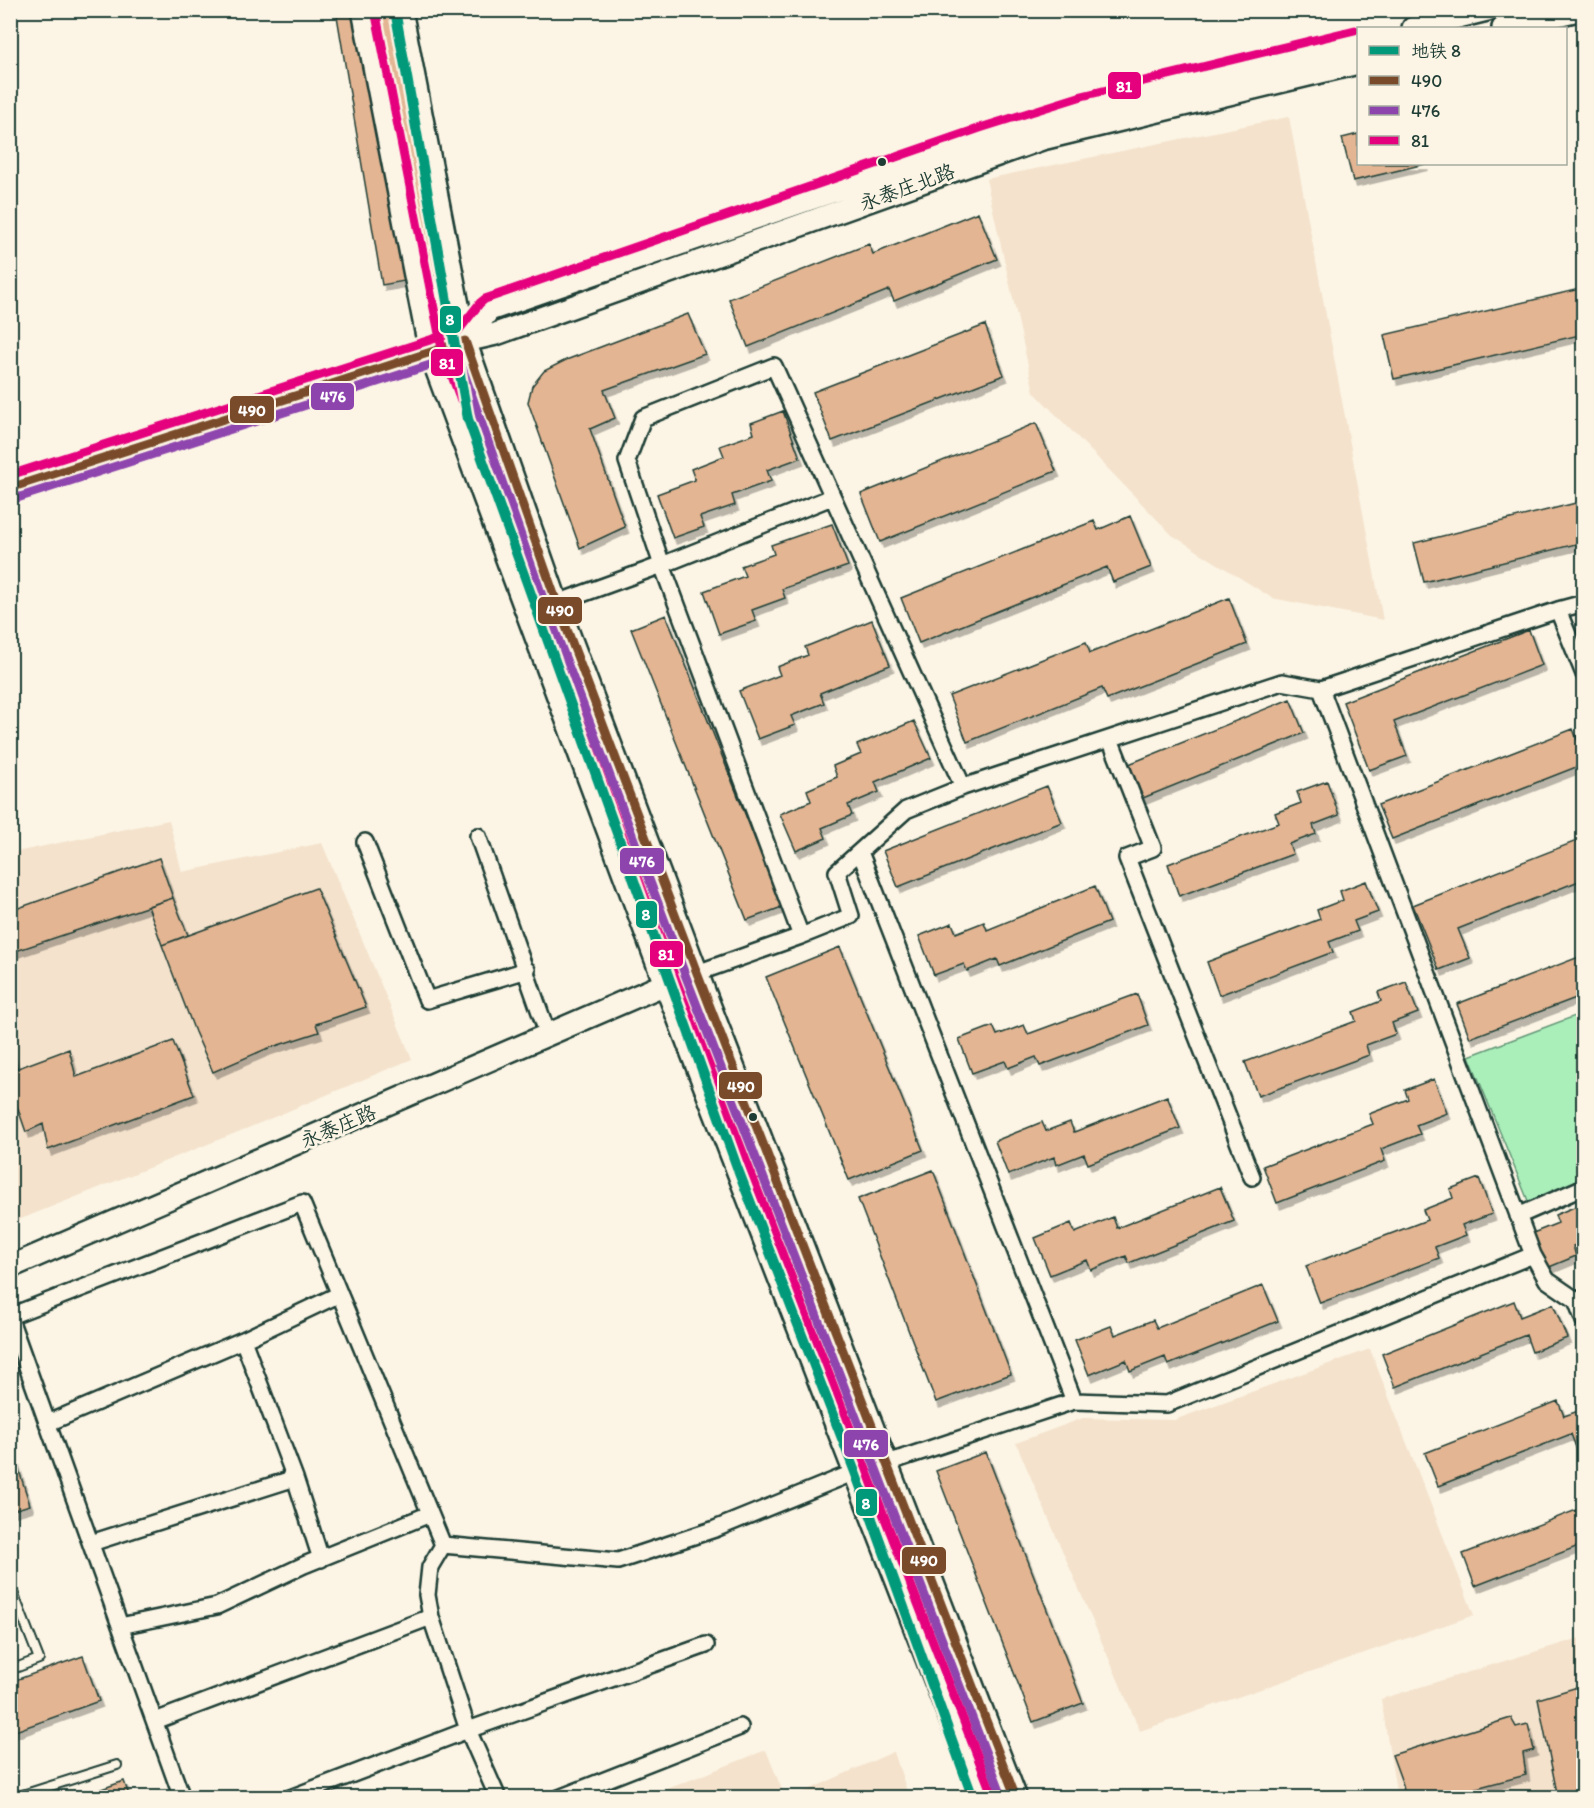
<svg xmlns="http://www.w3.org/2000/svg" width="1594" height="1808" viewBox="0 0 1594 1808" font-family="Itim,'LXGW WenKai TC',sans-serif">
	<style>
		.built { fill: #f4e2cc }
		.green { fill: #aaefba; stroke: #649677; stroke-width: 1.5 }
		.building { fill: #e3b593; stroke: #1f3d34; stroke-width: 1.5; filter: url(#shadow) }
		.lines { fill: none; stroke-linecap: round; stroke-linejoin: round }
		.lane-casing { stroke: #1f3d34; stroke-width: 12 }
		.street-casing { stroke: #1f3d34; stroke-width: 20 }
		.secondary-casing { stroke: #1f3d34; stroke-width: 26 }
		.lane { stroke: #fcf5e5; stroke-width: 8 }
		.street { stroke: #fcf5e5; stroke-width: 15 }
		.secondary { stroke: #fcf5e5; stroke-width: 21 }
		.bus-1-casing { stroke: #fcf5e5; stroke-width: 14 }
		.bus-2-casing { stroke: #fcf5e5; stroke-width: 14 }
		.bus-3-casing { stroke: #fcf5e5; stroke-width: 14 }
		.bus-1 { stroke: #7a4b2a; stroke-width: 9 }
		.bus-2 { stroke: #8e44ad; stroke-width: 9 }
		.bus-3 { stroke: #e5007d; stroke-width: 9 }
		.metro-1-casing { stroke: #fcf5e5; stroke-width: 15 }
		.metro-1 { stroke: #00997a; stroke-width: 10 }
		.bus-dot { fill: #1f3d34; stroke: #fcf5e5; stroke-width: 2 }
		.labels { text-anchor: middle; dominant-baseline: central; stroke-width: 6; stroke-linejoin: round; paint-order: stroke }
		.street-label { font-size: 20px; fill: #1f3d34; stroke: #fcf5e5 }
		.line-badge { stroke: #fcf5e5; stroke-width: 2 }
		.badge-label { font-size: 16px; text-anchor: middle; font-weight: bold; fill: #fff }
	</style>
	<defs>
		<filter id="shadow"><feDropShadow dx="3.5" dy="6" stdDeviation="0" flood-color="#0004"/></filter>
	</defs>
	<rect width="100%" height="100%" fill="#fcf5e5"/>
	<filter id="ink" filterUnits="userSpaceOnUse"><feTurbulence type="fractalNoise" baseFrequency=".0167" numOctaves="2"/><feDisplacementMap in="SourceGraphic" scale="12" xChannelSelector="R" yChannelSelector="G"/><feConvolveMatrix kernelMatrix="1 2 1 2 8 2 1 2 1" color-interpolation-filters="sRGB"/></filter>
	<g filter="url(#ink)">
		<path class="built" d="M1288 117H1289L1383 620 1272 598 1172 535 1034 392 986 179Z
			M169 820 182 872 322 843 412 1059 248 1128 11 1223V853Z
			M1370 1349 1474 1615 1140 1731 1016 1443 1083 1418 1174 1420Z
			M1583 1637V1797H1397L1381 1699Z
			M766 1750 785 1797H647Z
			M894 1752 909 1797H793L893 1752Z"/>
		<path class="green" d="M1583 1013V1188L1531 1208 1469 1056Z"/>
		<path class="building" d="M336 10H406L450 273 382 285Z
			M1358 134V164H1425L1353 181 1342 138Z
			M978 212 997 259 894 301 889 290 748 347 729 299 869 244 873 254Z
			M1584 288V334L1394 379 1384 335Z
			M688 314 705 354 604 390 615 418 590 429 625 527 580 548 528 402 532 386 544 371 566 360Z
			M985 325 1004 375 832 441 813 392Z
			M783 411 800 458 767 470 771 481 732 495 735 505 700 517 704 527 673 538 657 494 695 480 691 469 724 456 720 446 754 434 751 423Z
			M1036 423 1056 471 880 542 861 494Z
			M1584 501V542L1424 582 1414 543Z
			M1130 516 1151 567 1113 582 1107 567 919 643 901 598 1094 521 1098 530Z
			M832 524 848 566 782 589 785 598 752 610 756 621 719 634 704 591 745 576 741 566 774 554 771 545Z
			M1229 598 1247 644 1107 699 1102 688 967 742 949 696 1086 642 1090 653Z
			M666 615 782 907 747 920 631 629Z
			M872 620 890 665 820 693 824 703 791 716 795 725 758 739 739 691 780 675 777 667 808 655 805 647Z
			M1529 630 1542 665 1394 722 1407 756 1369 770 1343 702Z
			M1290 699 1304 733 1143 798 1129 764Z
			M914 721 931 758 875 782 879 792 848 805 852 815 822 828 826 838 796 851 780 814 811 801 807 790 837 777 833 766 861 754 857 745Z
			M1573 729 1584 756V764L1392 839 1378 805Z
			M1327 781 1339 815 1313 825 1316 834 1289 844 1293 854 1179 896 1168 864 1279 823 1275 813 1301 803 1297 792Z
			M1047 786 1062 822 898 887 883 851Z
			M1584 838V879L1458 929 1470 958 1439 970 1413 905Z
			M159 858 173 898 10 953V911Z
			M1366 881 1378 912 1354 921 1358 931 1329 942 1333 952 1219 995 1207 962 1320 919 1317 910 1343 900 1340 891Z
			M1095 886 1109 922 1000 966 997 959 967 971 964 964 934 975 919 936 952 923 956 933 984 922 987 930Z
			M316 888 366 1007 316 1024 319 1032 266 1049 213 1072 195 1032 162 945Z
			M173 898 188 935 162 945 148 906Z
			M840 947 923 1150 849 1180 766 977Z
			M1584 955V995L1470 1038 1457 1004Z
			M1406 982 1418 1013 1392 1023 1396 1034 1366 1045 1369 1055 1258 1096 1245 1062 1356 1021 1353 1012 1381 1001 1378 992Z
			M1137 994 1148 1025 1040 1066 1036 1057 1008 1068 1005 1061 972 1073 959 1039 993 1026 997 1035 1024 1025 1028 1034Z
			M10 1041 17 1068 10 1071Z
			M173 1041 194 1095 48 1150 43 1124 26 1132 10 1086V1071L69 1049 76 1077Z
			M1434 1079 1447 1113 1416 1125 1420 1134 1381 1149 1385 1161 1277 1203 1263 1166 1373 1124 1369 1114 1408 1099 1405 1090Z
			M1167 1096 1180 1128 1088 1164 1084 1154 1056 1165 1054 1157 1008 1175 995 1141 1042 1122 1046 1131 1070 1122 1074 1132Z
			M933 1170 1011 1374 936 1402 858 1199Z
			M1479 1178 1492 1214 1462 1225 1466 1235 1435 1247 1439 1258 1320 1303 1306 1266 1427 1220 1423 1210 1453 1198 1450 1189Z
			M1220 1187 1234 1221 1129 1263 1126 1256 1091 1270 1087 1260 1050 1275 1035 1238 1071 1223 1075 1233 1113 1217 1117 1228Z
			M1584 1193V1242L1573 1246 1576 1256 1547 1268 1533 1233 1558 1223 1555 1215 1579 1205 1575 1196Z
			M1263 1285 1278 1321 1168 1365 1165 1357 1130 1371 1126 1360 1089 1375 1075 1340 1111 1326 1115 1335 1153 1320 1157 1328Z
			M1514 1301 1520 1317 1553 1304 1567 1338 1532 1352 1526 1335 1395 1387 1382 1354Z
			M1558 1401 1564 1416 1584 1409V1448L1577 1450 1571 1434 1438 1486 1425 1453Z
			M986 1452 1083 1703 1033 1722 936 1471Z
			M15 1458 30 1505 10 1511V1460Z
			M1584 1507V1544L1475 1586 1463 1554Z
			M83 1656 99 1701 10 1733V1682Z
			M1584 1685V1798H1558L1538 1699Z
			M1511 1718 1516 1727 1528 1724 1534 1750 1523 1753 1526 1775 1438 1798H1405L1403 1785 1392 1755Z
			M124 1781 130 1798H76Z"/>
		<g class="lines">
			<defs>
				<path id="lane" d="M10 1585 39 1659 10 1670
					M13 1798 117 1765"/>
				<path id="street" d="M557 603 662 565 832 497
					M1558 610 1584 603
					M1321 689 1558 610 1584 674
					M1110 739 1153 848 1127 858 1252 1177
					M478 836 548 1035
					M365 842 427 1000 527 970
					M860 852 1074 1401
					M801 936 662 565 627 461 643 418 774 366 963 787
					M697 973 801 936 851 916 837 872 906 810 963 787 1282 682 1321 689 1533 1255 1547 1280 1576 1300 1584 1321
					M1518 1216 1584 1187
					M10 1316 302 1203 443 1545 618 1561 715 1529 855 1472 887 1463 1074 1401 1167 1404 1533 1255
					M10 1319 182 1798
					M48 1423 243 1340 340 1294
					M295 1478 321 1559
					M91 1543 295 1478 243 1340
					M443 1545 430 1567 427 1595 431 1617 468 1730 498 1798
					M120 1626 217 1606 304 1565 430 1514
					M155 1721 431 1617
					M290 1798 468 1730 706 1645
					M559 1798 740 1727"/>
				<path id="secondary" d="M363 10 430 352 665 984 981 1798
					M401 10 465 341 557 603 697 973 1016 1798
					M1413 28 1487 10
					M1503 28 1578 10
					M465 341 489 310 984 139 1085 108 1358 42
					M10 488 465 341 496 334 1042 139 1358 63
					M10 1267 665 984"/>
			</defs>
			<use href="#lane" class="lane-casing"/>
			<use href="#street" class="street-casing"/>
			<use href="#secondary" class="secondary-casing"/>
			<use href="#lane" class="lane"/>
			<use href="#street" class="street"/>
			<use href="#secondary" class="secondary"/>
			<defs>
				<path id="bus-1" d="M10 488 465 341 557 603 697 973 1016 1798"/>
				<path id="bus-2" d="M14 499 458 356 546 607 686 977 1003 1798"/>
				<path id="bus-3" d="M375 10 442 349 676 980 992 1794
					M10 475 458 331 480 303 485 299 980 128 1082 96 1355 30"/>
			</defs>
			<use href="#bus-1" class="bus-1-casing"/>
			<use href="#bus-2" class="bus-2-casing"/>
			<use href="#bus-3" class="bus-3-casing"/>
			<use href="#bus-1" class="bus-1"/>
			<use href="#bus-2" class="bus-2"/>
			<use href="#bus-3" class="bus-3"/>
			<defs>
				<path id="metro-1" d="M395 10 468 419 737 1167 855 1472 973 1798"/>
			</defs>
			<use href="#metro-1" class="metro-1-casing"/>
			<use href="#metro-1" class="metro-1"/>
		</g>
	</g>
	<g class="bus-dot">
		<circle cx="882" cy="162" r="5"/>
		<circle cx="753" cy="1117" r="5"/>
	</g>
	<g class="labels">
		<g class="street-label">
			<text transform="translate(907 187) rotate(-20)">永泰庄北路</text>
			<text transform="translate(338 1126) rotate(-23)">永泰庄路</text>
		</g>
	</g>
	<g class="line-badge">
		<rect x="1107" y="71" width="35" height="29" rx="6" fill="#e5007d"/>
		<rect x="439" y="305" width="23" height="29" rx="6" fill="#00997a"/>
		<rect x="430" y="348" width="34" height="29" rx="6" fill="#e5007d"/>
		<rect x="310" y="382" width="45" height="29" rx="6" fill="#8e44ad"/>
		<rect x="229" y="395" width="46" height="29" rx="6" fill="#7a4b2a"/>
		<rect x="537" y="596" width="46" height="29" rx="6" fill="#7a4b2a"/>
		<rect x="619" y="847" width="46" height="28" rx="6" fill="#8e44ad"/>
		<rect x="635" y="900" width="23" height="29" rx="6" fill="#00997a"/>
		<rect x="649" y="940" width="35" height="28" rx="6" fill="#e5007d"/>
		<rect x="718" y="1071" width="45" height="29" rx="6" fill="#7a4b2a"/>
		<rect x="843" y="1429" width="46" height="29" rx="6" fill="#8e44ad"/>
		<rect x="855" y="1488" width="23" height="29" rx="6" fill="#00997a"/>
		<rect x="901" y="1546" width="46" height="29" rx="6" fill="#7a4b2a"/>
	</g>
	<g class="badge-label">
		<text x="1124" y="92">81</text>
		<text x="450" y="325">8</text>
		<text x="447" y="369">81</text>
		<text x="333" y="402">476</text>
		<text x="252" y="416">490</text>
		<text x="560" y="616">490</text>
		<text x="642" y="867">476</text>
		<text x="646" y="920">8</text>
		<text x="666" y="960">81</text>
		<text x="741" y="1092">490</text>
		<text x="866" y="1450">476</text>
		<text x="866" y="1509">8</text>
		<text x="924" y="1566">490</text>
	</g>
	<rect width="1594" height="1808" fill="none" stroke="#fcf5e5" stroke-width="36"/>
	<rect x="18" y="18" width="1558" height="1772" fill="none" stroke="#1f3d34" stroke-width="2" filter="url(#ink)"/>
	<rect x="1357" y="27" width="210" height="138" fill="#fcf5e5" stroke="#a4ab9e" stroke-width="1.5"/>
	<rect x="1369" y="46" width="30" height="9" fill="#00997a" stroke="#a4ab9e" stroke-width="1.5"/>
	<text x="1411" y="57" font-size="18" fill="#1f3d34">地铁 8</text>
	<rect x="1369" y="76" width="30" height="9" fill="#7a4b2a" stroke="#a4ab9e" stroke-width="1.5"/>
	<text x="1411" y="87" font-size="18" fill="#1f3d34">490</text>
	<rect x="1369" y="106" width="30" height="9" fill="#8e44ad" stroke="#a4ab9e" stroke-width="1.5"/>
	<text x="1411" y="117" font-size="18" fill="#1f3d34">476</text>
	<rect x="1369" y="136" width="30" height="9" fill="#e5007d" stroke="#a4ab9e" stroke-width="1.5"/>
	<text x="1411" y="147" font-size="18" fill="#1f3d34">81</text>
</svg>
